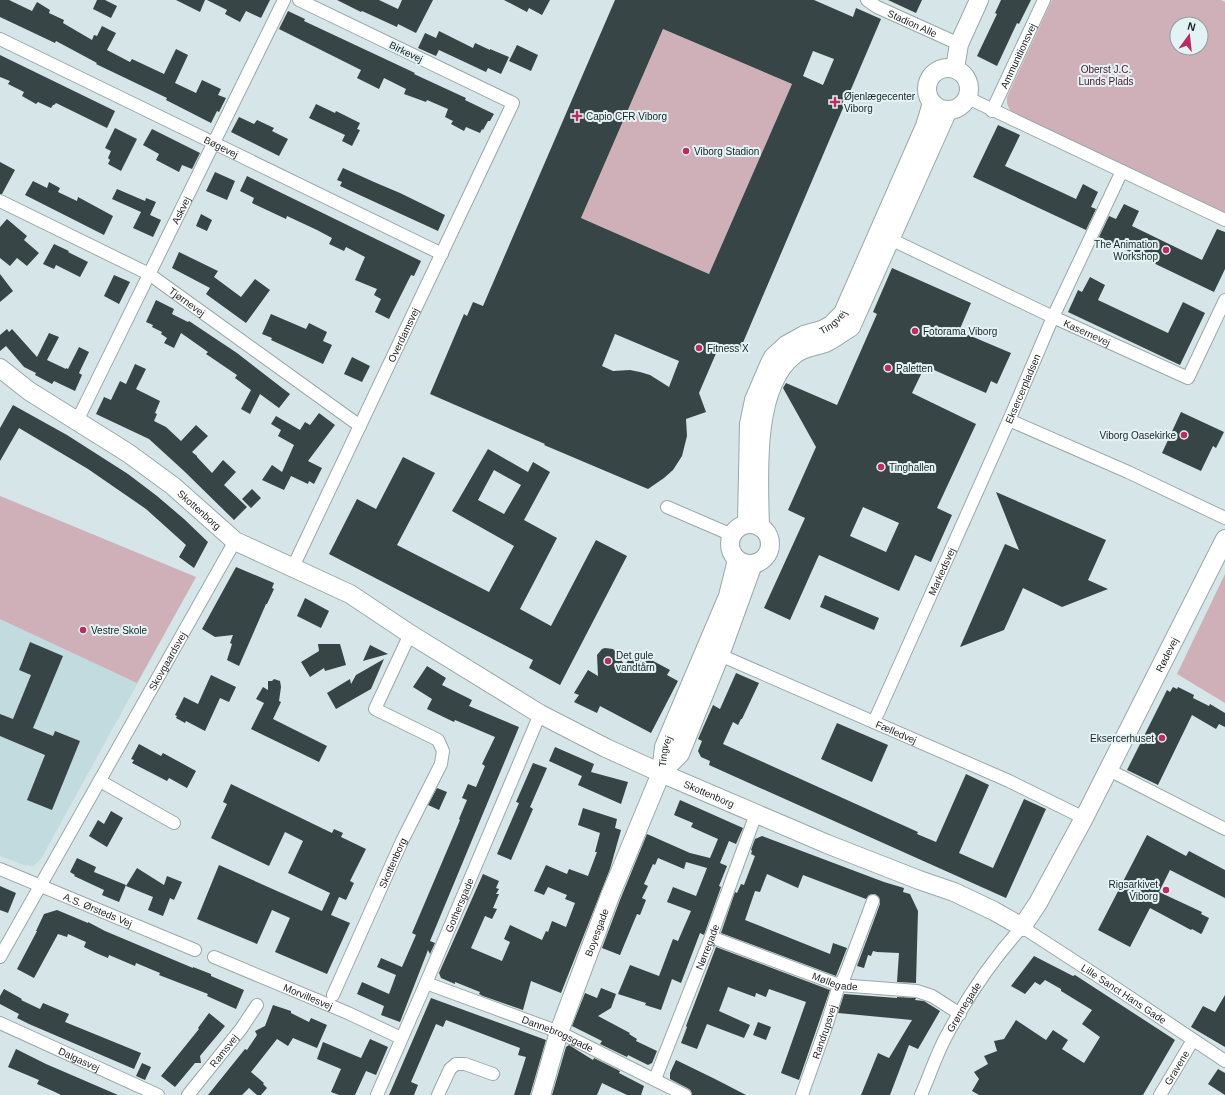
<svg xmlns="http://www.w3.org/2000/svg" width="1225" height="1095" viewBox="0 0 1225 1095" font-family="Helvetica,sans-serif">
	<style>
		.built { fill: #c2dbdf }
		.green { fill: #d0b0b8; fill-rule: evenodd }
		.building { fill: #384547; fill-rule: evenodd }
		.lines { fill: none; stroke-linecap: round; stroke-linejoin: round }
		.street-casing { stroke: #99a8aa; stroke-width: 14 }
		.secondary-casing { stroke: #99a8aa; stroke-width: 20 }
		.street { stroke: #fff; stroke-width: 12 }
		.secondary { stroke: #fff; stroke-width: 18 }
		.poi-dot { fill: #b92d63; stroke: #e3f3f5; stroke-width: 1.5 }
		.labels { text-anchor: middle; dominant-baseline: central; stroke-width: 4; stroke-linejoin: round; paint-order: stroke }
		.street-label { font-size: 10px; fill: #1c2222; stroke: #e3f3f5 }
		.park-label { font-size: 10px; fill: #4f1529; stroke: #e3f3f5 }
		.poi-label { font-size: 10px; fill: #1c2222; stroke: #e3f3f5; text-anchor: start }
	</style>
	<rect width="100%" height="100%" fill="#d6e5e7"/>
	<path class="built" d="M0 496 196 577 41 859 33 866 24 865 0 856Z"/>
	<path class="green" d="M1052 0H1221L1225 2V213L1016 115 1010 110 1007 104V97ZM1177 24H1201V48H1177Z
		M663 29 792 84 709 274 581 218Z
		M0 496 196 577 137 683 0 619Z
		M1225 574V703L1177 674Z"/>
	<path class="building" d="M0 0H9L32 11 37 2 50 10 49 13 64 20 63 23 92 40 94 35 97 36 102 26 116 33 107 50 130 62 132 59 164 74 176 49 188 55 175 83 196 93 202 80 221 89 218 95 226 98 219 112 217 111 211 123 166 100 167 98 96 64 97 63 56 41 55 43 0 17Z
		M97 0H105L117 6 111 18 93 9Z
		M176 0H205L200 12Z
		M207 0H270L261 18 246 11 240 22 225 14 227 10Z
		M337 0H379L398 9 402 0H433L416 33 398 24 397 27 362 11 361 12Z
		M504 0H550L542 15 529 8 527 12Z
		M615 0H814L853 17 856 8 881 19 739 352 720 344 699 393 706 412 686 419 687 436 682 456 673 470 664 478 648 489 544 445 545 444 430 394 464 314 467 316 473 302 483 306ZM663 29 792 84 709 274 581 218ZM813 51 834 59 823 85 803 76ZM615 334 679 361 669 387 650 375 640 372 630 370 613 371 602 366Z
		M888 0H922L916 13Z
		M1001 0H1031L1019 24 1017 23 997 66 977 56 997 14 995 13Z
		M288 11 305 19 304 21 415 73 414 74 466 98 465 100 494 114 490 121H488L483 130 482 129 480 133 466 127 464 131 451 124 453 121 445 117 448 109 427 100 426 102 404 94 406 89 384 78 379 89 357 78 361 70 279 29Z
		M439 31 473 48 475 43 490 50V49L509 57 501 74 488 68 486 72 439 50 436 56 418 48 425 33 436 38Z
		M517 45 538 55 531 71 509 61Z
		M0 55 115 111 107 128 56 103 54 105H53L51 108 38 102 36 104 22 96 24 92 8 84 10 81 0 77Z
		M316 104 335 113 336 111 360 123 357 129 360 130 352 146 342 141 345 135 309 118Z
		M239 117 254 124 257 120 274 128 272 131 288 139 279 156 231 132Z
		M998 125 1020 135 1005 166 1076 199 1083 184 1098 192 1091 207 1096 209 1086 230 973 177Z
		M115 128 137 139 121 171 108 164 110 160 108 158 111 151 105 148Z
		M152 129 200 153 192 169 182 165 179 172 156 160 159 154 143 145Z
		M0 162 15 170 2 194H0Z
		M343 168 374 182 400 193 445 215 438 231 340 186 342 182 337 180Z
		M215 172 235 181 227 200 206 191Z
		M247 176 421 261 414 276 411 275 389 319 375 312 381 299 374 295 377 289 355 280 365 257 346 247 344 251 329 244 332 238 317 230 287 216 286 219 252 203 254 198 240 191Z
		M33 181 47 188 49 182 60 188 58 192 77 201 78 197 113 216 104 235 25 195Z
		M117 189 145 201 146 198 156 202 150 215 161 220 153 237 133 228 141 212 112 199Z
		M1124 204 1139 211 1132 226 1202 260 1217 229 1225 232V269L1214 292 1099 237 1109 216 1116 219Z
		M201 214 212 220 207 231 196 226Z
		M7 219 27 236 24 240 39 253 27 266 17 258 10 266 0 258V227Z
		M54 244 69 251 68 252 88 262 80 277 56 265 54 269 43 264Z
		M179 252 218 271 214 277 241 297 255 279 270 290 246 323 206 294 210 288 172 268Z
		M892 268 971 303 959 331 1011 353 997 384 991 381 986 393 925 366 912 393 976 424 937 508 952 515 931 562 915 555 899 591 819 555 790 620 764 608 805 518 788 510 816 447 783 388 786 383 837 405 877 314 873 312ZM863 507 899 523 886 552 850 536Z
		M0 274 13 291 0 302Z
		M114 275 130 282 119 304 104 296Z
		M1090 277 1105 285 1098 300 1168 333 1183 302 1205 313 1180 365 1068 312 1078 290 1082 292Z
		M156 300 174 309 172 314 188 322 189 321 237 353 290 394 279 408 260 394 250 414 241 409 251 390 235 378 237 375 206 354 208 352 181 333 174 348 164 343 167 338 161 334 162 332 152 327 153 325 146 322Z
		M271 314 306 329 309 323 327 332 323 341 332 345 323 364 271 340 272 338 262 334Z
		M7 329 9 332 12 329 37 357 49 333 59 337 47 360 66 369V368L68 369 79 347 89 352 79 373 82 375 75 391 54 381 52 384 35 375 36 373 24 367 6 346 0 351V335Z
		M352 357 370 366 362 382 344 374Z
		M135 364 146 369 136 389 160 401 155 413 157 414 154 421 166 427 181 441 196 425 208 436 192 452 197 456V457L212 473 223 460 236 472 224 485 247 507 234 520 184 471 149 439 96 414 104 397 111 400 120 381 126 384Z
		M13 405 67 435 128 474 157 496 184 519 208 542 194 568 179 557 186 545 146 509 88 469 19 428 0 461V428Z
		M1181 412 1224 432 1216 448 1213 446 1201 471 1162 453Z
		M319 413 335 425 308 461 322 468 314 484 309 481 308 484 291 476 284 490 262 480 272 465 282 472 294 445 278 436 281 430 271 424 276 416 300 430 305 422 310 425Z
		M488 449 528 472 533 462 550 472 524 520 557 538 520 609 551 626 596 540 627 556 560 685 529 668 533 660 329 554 357 499 376 509 403 457 435 473 397 545 489 592 514 546 452 511ZM494 470 521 485 504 514 478 500Z
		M252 489 261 498 251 508 242 499Z
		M996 492 1106 540 1088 580 1108 589 1062 607 1023 588 1004 630 960 647 1005 544 1019 550Z
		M236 567 274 583 272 588 274 589 267 604H266L239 666 227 660 232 644 230 643 233 635 215 637 202 629Z
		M825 595 879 618 874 630 820 607Z
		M305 598 329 611 321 628 297 616Z
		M30 642 63 656 33 728 53 736 55 731 80 741 52 810 27 800 45 755 0 736V714L13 719 31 675 19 670Z
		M318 644H340L346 665 325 671 324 668 310 677 301 662 319 651Z
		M370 645 388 654 363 661Z
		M605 648 613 649 616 652 625 666 630 656 639 661 642 655 670 670 667 675 678 681 651 733 600 706 597 713 574 702 579 695 574 693 588 670 598 676 597 655 602 649Z
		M384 659 371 689 336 709 327 693 350 679 351 684 356 675Z
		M427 666 446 678 442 685 472 700 469 706 519 727 430 941 435 943 430 954 428 950 400 1022 381 1015 384 1006 357 994 362 982 389 994 396 975 377 967 381 958 402 967 416 935 412 933 460 820 459 819 467 800 462 798 468 784 476 787 485 766 482 764 495 737 455 720 454 722 427 709 432 699 413 687Z
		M736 673 759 683 742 719H741L738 725 733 722 723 744 918 832 917 834 936 842 966 774 989 785 959 853 993 868 1024 799 1046 809 1006 898 709 765 710 761 701 757 698 751 702 741 698 739 713 705 720 709Z
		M211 675 236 687 229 702 220 698 205 731 186 721 185 723 176 718 177 716 175 715 184 697 198 704Z
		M274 679 280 681 281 687 279 701 281 702 273 719 327 746 319 762 251 729 264 703 256 699 263 687 268 690V681H272Z
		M1173 687 1177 689 1178 687 1194 695 1193 698 1209 706 1210 704 1225 713V727L1219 724 1216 729 1192 715 1158 785 1127 770 1167 690 1170 692Z
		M837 723 888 745 872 782 821 759Z
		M139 744 161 756 163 753 196 771 187 788 169 778 167 781 132 763 134 760 131 759Z
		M555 747 594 764 591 772 628 782 621 804 578 785 582 776 549 761Z
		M533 763 547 768 530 807 533 809 511 860 497 854 519 803 516 802Z
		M231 784 332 833 334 829 343 833 341 837 366 849 350 881 354 883 346 900 339 897 331 915 350 923 327 974 275 952 290 918 272 910 257 944 197 919 219 865 322 911 330 893 288 873 303 841 285 832 269 866 211 838 227 804 223 802Z
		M437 788 447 792 439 810 428 805Z
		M680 800 743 828 736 844 729 841 720 863 727 866 719 886 721 887 704 935 700 933 681 983 672 979 661 1010 645 1005 646 1003 618 994 630 965 659 976 673 939 678 941 691 911 667 902 673 887 696 896 707 868 686 862 684 869 658 858 655 865 653 864 644 884 648 886 642 898 646 900 640 915 637 914 620 955 602 948 620 900 647 834 690 853 710 858 718 839 691 827 693 823 674 815Z
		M583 808 617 819 615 828 621 830 610 869 561 993 531 981 523 1010 483 996 479 994 480 992 455 982V984L441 978 439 973 483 874 499 881 496 888 499 889 496 894H499L493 908 497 909 492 919 485 916 471 948 502 961 510 942 504 939 510 925 542 940 546 931 548 932 552 921 566 927 575 903 565 899 567 895 548 887 544 895 534 891 546 865 567 874 569 869 588 876 597 852H595L600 833 578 825Z
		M111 811 123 818 107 847 89 836 98 820 104 824Z
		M1147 835 1186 856 1189 851 1225 870V898L1170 870 1159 892 1202 912 1201 914 1209 918 1202 933 1201 934 1192 929 1191 930 1150 908 1130 947 1098 930Z
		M762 836 884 882 904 888 903 892 910 894 918 911 916 983 897 982 899 953 877 952 873 951 871 956 868 955 864 968 857 966 880 904 879 897 875 894 869 895 866 899 803 875 798 888 767 874 760 892 755 891 745 920 830 954 833 943 847 948 836 976 721 933 735 892 737 893 741 884 744 885 755 856 751 854 752 851 751 850 755 839Z
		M77 858 96 867 94 872 126 885 119 902 102 895 104 890 74 876 75 875 70 872Z
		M137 868 164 885 167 876 182 882 174 900 170 898 163 916 148 910 153 897 126 886Z
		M0 886 16 893 8 913 0 910Z
		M57 910 88 923V922L105 931 193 968V967L211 974V976L244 990 236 1009 207 996 208 994 159 975 160 973 136 963 135 966 109 955 108 958 96 953 84 947 86 942 68 934 67 937 58 934 34 978 17 969 37 931H36L44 914Z
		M716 947 830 990 799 1080 781 1073 806 1002 769 989 766 997 756 993 755 997 728 987 719 1011 750 1025 744 1038 707 1024 697 1049 681 1043 687 1027 686 1026Z
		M1034 956 1073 976 1075 975 1175 1040 1143 1095H979L972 1091 979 1079 974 1072 988 1064 984 1056 997 1051 994 1041 1004 1039 1016 1020 1046 1040 1053 1030 1068 1040 1062 1049 1084 1063 1100 1037 1082 1024 1092 1010 1061 991V989L1045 980 1040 985 1035 982 1025 994 1011 986Z
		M601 988 616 994 611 1008 598 1016 630 1033 629 1034 637 1039 636 1041 657 1051 652 1063 648 1065 628 1055 627 1057 600 1044 602 1041 572 1026 585 993 597 998Z
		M4 989 22 999 21 1000 40 1009 43 1003 69 1014 65 1022 141 1053 134 1069 29 1024 17 1018 19 1014 0 1004V996Z
		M844 994 897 998V997L916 998 915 1000 924 1001 940 1011 918 1049 909 1045 890 1095H861L878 1053 889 1058 912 1020 838 1013Z
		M1225 995V1047L1191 1027 1203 1006 1215 1012Z
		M431 998 546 1040 530 1095H514L526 1057 518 1055 520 1048 446 1020 443 1027 436 1024 411 1082 418 1085 414 1095H389Z
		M273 1005 291 1011V1013L309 1022 311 1018 327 1025 317 1048 293 1038 288 1046 277 1039 251 1072 264 1083 263 1084 267 1088 261 1095H257L249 1088 242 1095H208L245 1049 247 1050 257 1035 255 1031 265 1026Z
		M209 1013 225 1026 200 1056 201 1063H195L175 1087 161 1076 199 1029 198 1028Z
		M758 1022 771 1027 766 1040 753 1035Z
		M370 1039 388 1047 376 1075 366 1071 355 1095H339L331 1092 341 1069 317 1059 323 1042 361 1058Z
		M569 1045 593 1060 594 1058 620 1071 619 1073 644 1086 641 1095H627L602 1083 597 1095H552L566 1047Z
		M16 1049 46 1064 118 1095H61L55 1092 37 1084 39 1080 8 1067Z
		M676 1060 715 1079 746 1095H692L691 1091 689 1089 670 1079V1073Z
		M142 1063 151 1067 145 1080 136 1076Z
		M1218 1069 1225 1073V1095L1208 1084Z"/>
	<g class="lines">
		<defs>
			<g id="street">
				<path id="s1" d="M867 0 877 7 959 44"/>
				<path id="s2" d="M0 39 442 254"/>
				<path d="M968 98 1225 220"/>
				<path id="s3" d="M992 111 1044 0"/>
				<path id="s4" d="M1122 171 1053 317 1188 378 1225 300"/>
				<path id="s5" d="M0 201 149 274 360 426"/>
				<path d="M1009 420 1128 472 1225 518"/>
				<path id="s6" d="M77 421 284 0"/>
				<path d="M667 507 732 535"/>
				<path id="s7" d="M293 567 513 103 299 0"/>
				<path id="s8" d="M713 652 1009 781 1084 818"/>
				<path id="s9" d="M874 722 1009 420 1053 317 884 236"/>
				<path d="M1109 770 1225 829"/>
				<path d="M100 781 174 823"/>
				<path id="s10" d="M0 869 195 950"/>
				<path id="s11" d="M711 937 839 985 917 991 932 996 960 1014"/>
				<path id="s12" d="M0 957 235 541"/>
				<path id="s13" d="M214 957 348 1013 401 1038"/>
				<path id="s14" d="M426 983 559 1032 685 1095"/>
				<path id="s15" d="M333 995 402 841 441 764 443 751 438 740 375 709 410 634"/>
				<path id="s16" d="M0 1023 158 1095"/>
				<path id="s17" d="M655 1079 711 937 756 814"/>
				<path id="s18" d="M188 1095 241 1029 257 1005"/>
				<path id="s19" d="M377 1095 426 983 540 714"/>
				<path d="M438 1095 450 1069 456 1064H465L493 1074"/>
				<path id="s20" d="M802 1095 826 1027 839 985 844 978 873 901"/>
				<path id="s21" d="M921 1095C930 1075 937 1052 948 1033 968 996 993 959 1022 927L1113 986 1225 1061"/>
				<path id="s22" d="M1160 1095 1193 1040"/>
			</g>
			<g id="secondary">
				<circle cx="948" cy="89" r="21"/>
				<path d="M955 68 959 44 979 0"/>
				<path id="s23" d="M0 368 29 391 128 453 173 486 235 541 350 594 410 634 540 714 606 748 661 773 827 844 919 880 954 892 994 911 1022 927 1038 903 1084 818 1225 539"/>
				<circle cx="750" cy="544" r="20"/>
				<path id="s24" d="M747 524 749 424 754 400 769 365 773 357 786 345 804 335 822 330 831 325 843 313 925 126 932 103"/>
				<path d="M760 527C759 479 752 388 794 355 803 347 814 347 825 343 834 339 843 332 851 327L948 110"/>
				<path d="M661 773 680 754 720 655 753 564"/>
				<path id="s25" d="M541 1095 559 1032 610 896 661 773 664 747 728 596 737 560"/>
			</g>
		</defs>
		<use href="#street" class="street-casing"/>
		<use href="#secondary" class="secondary-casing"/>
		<use href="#street" class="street"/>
		<use href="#secondary" class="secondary"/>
	</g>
	<g class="poi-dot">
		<path d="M833 96h4v4h4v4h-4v4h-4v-4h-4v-4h4z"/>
		<path d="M575 110h4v4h4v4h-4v4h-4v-4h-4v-4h4z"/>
		<circle cx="686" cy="151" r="4"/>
		<circle cx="1166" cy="250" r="4"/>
		<circle cx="915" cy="331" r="4"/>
		<circle cx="699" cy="348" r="4"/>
		<circle cx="888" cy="368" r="4"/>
		<circle cx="1184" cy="435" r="4"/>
		<circle cx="881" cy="467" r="4"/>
		<circle cx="83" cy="630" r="4"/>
		<circle cx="608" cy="661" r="4"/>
		<circle cx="1162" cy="738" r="4"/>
		<circle cx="1166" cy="890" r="4"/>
	</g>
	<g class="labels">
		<g class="street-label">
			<text stroke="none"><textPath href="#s1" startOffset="51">Stadion Alle</textPath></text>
			<text transform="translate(406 52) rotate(26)">Birkevej</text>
			<text stroke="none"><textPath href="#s3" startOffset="61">Ammunitionsvej</textPath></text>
			<text stroke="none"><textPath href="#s2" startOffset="246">Bøgevej</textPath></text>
			<text stroke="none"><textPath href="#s6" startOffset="235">Askvej</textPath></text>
			<text stroke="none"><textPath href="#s5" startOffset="213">Tjørnevej</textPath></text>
			<text stroke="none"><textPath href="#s24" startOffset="242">Tingvej</textPath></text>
			<text stroke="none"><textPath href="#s4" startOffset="199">Kasernevej</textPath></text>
			<text stroke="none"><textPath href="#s7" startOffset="257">Overdamsvej</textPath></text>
			<text stroke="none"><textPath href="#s9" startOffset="365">Eksercerpladsen</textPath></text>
			<text stroke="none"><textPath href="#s23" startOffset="245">Skottenborg</textPath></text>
			<text stroke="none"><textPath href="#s9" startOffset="165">Markedsvej</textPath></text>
			<text stroke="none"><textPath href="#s23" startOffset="1480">Rødevej</textPath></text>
			<text stroke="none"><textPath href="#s12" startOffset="340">Skovgaardsvej</textPath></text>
			<text stroke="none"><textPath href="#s8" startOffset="200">Fælledvej</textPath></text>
			<text stroke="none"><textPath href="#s25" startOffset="366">Tingvej</textPath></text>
			<text stroke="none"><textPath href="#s23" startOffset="831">Skottenborg</textPath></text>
			<text stroke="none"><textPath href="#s15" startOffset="145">Skottenborg</textPath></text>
			<text stroke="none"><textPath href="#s19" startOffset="207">Gothersgade</textPath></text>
			<text stroke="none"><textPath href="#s10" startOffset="106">A.S. Ørsteds Vej</textPath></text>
			<text stroke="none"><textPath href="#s25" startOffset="172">Boyesgade</textPath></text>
			<text stroke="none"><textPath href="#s17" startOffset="142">Nørregade</textPath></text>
			<text stroke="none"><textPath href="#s11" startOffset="132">Møllegade</textPath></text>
			<text stroke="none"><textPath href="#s21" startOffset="319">Lille Sanct Hans Gade</textPath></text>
			<text stroke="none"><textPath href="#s13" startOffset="102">Morvillesvej</textPath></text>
			<text stroke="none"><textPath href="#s21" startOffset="98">Grønnegade</textPath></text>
			<text stroke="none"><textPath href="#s20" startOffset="67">Randrupsvej</textPath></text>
			<text stroke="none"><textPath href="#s14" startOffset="141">Dannebrogsgade</textPath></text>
			<text stroke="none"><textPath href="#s18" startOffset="57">Ramsvej</textPath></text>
			<text stroke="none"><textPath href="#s16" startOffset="87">Dalgasvej</textPath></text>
			<text stroke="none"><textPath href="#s22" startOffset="32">Gravene</textPath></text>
		</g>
		<g class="park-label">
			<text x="1106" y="69">Oberst J.C.<tspan x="1106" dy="12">Lunds Plads</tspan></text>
		</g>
		<g class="poi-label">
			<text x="844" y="96">Øjenlægecenter<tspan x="844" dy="12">Viborg</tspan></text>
			<text x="586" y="116">Capio CFR Viborg</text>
			<text x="694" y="151">Viborg Stadion</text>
			<text x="1158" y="244" text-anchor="end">The Animation<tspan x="1158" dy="12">Workshop</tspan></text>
			<text x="923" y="331">Fotorama Viborg</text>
			<text x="707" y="348">Fitness X</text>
			<text x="896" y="368">Paletten</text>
			<text x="1176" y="435" text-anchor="end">Viborg Oasekirke</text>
			<text x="889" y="467">Tinghallen</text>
			<text x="91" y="630">Vestre Skole</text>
			<text x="616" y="655">Det gule<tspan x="616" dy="12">vandtårn</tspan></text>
			<text x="1154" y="738" text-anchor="end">Eksercerhuset</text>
			<text x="1158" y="884" text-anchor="end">Rigsarkivet<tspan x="1158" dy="12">Viborg</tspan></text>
		</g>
	</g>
	<g transform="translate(1189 36) rotate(15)"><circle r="19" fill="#e3f3f5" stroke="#939fa1"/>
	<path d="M0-3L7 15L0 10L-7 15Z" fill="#b92d63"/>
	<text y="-6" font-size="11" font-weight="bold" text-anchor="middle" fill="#1c2222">N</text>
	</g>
</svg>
